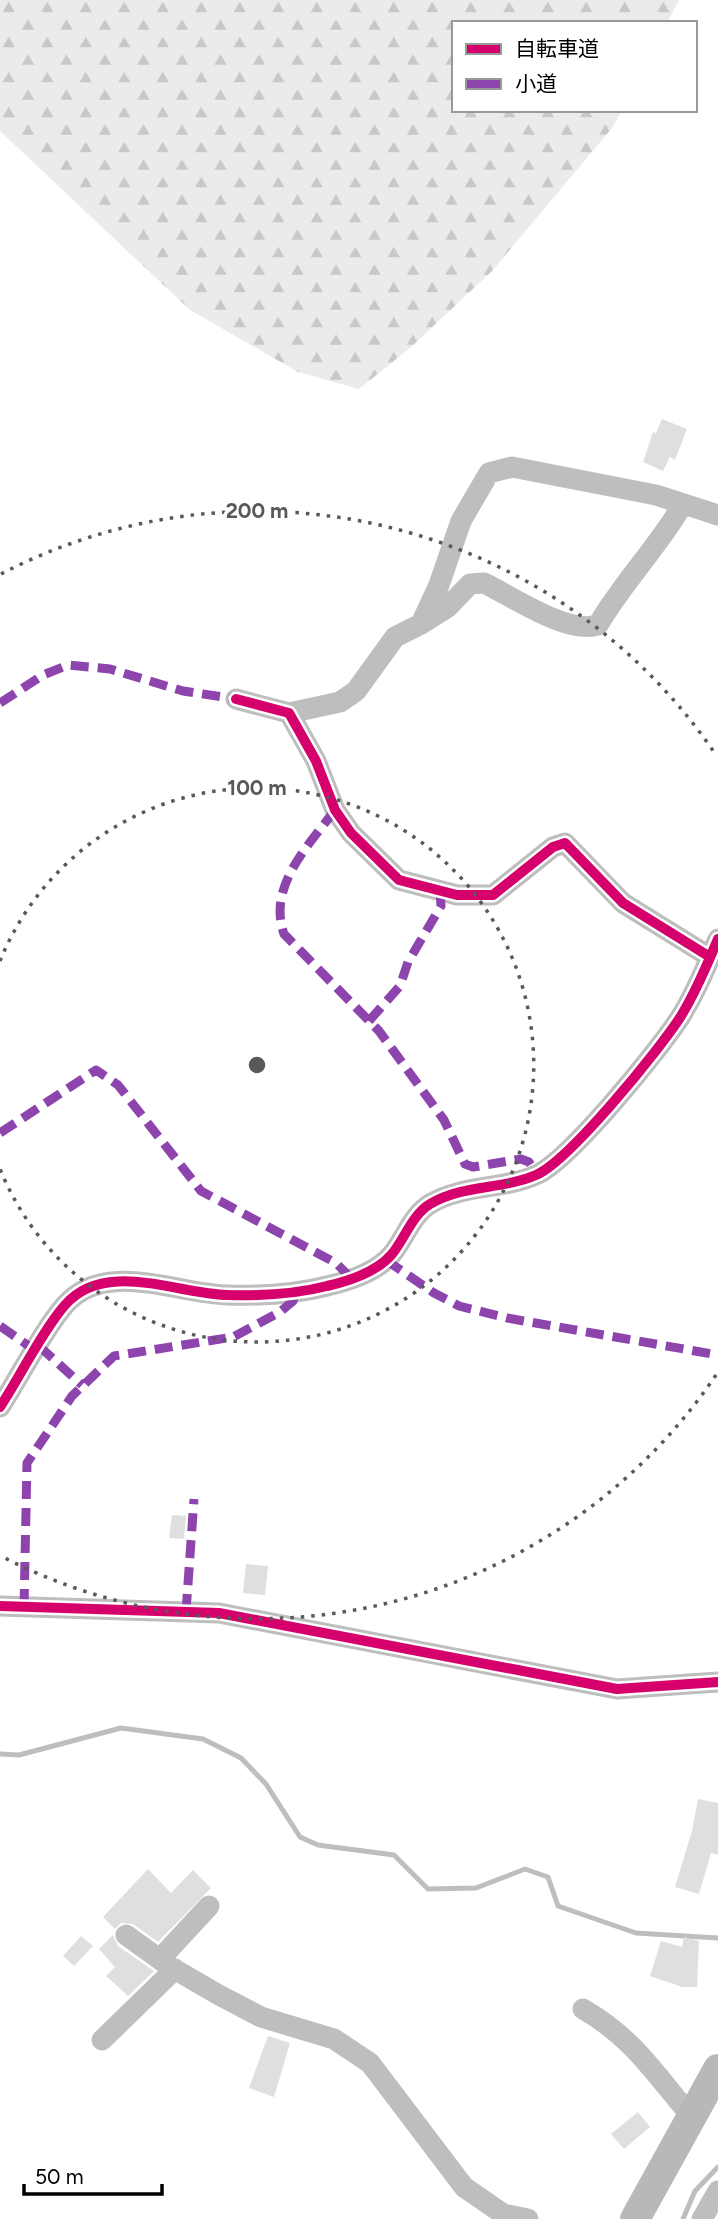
<svg xmlns="http://www.w3.org/2000/svg" width="718" height="2219" viewBox="0 0 718 2219" font-family="Figtree,'Noto Sans JP',sans-serif">
	<style>
		.forest { fill: url(#forest-firs) }
		.lines { fill: none; stroke-linecap: round; stroke-linejoin: round }
		.stream { stroke: #bebebe; stroke-width: 5 }
		.building { fill: #dfdfdf }
		.street { stroke: #bebebe; stroke-width: 21 }
		.secondary { stroke: #b8b8b8; stroke-width: 30 }
		.quiet { stroke: #8e44ad; stroke-width: 9; stroke-dasharray: 18 9; stroke-linecap: butt }
		.cycleway-casing { stroke: #fff; stroke-width: 15 }
		.cycleway { stroke: #d6006c; stroke-width: 10 }
		.ring { fill: none; stroke: #595959; stroke-width: 3.5; stroke-dasharray: 3.5 7 }
		.centre { fill: #595959; stroke: #fff; stroke-width: 3.5 }
		.ring-label { font-size: 21px; text-anchor: middle; font-weight: bold; fill: #595959; stroke: #fff; stroke-width: 7; stroke-linejoin: round; paint-order: stroke }
	</style>
	<defs>
		<pattern id="forest-firs" width="22" height="20" patternUnits="userSpaceOnUse" patternTransform="scale(1.75)"><rect width="22" height="20" fill="#ebebeb"/><path d="M5 1l3.5 6h-7zM16 11l3.5 6h-7z" fill="#c8c8c8"/></pattern>
	</defs>
	<rect width="100%" height="100%" fill="#fff"/>
	<path class="forest" d="M0 0H679L667 23H454V110H622L612 128 492 271 410 348 359 389 298 372 190 310 0 131Z"/>
	<g class="lines">
		<path class="stream" d="M0 1754 19 1755 121 1728 203 1739 241 1758 266 1784 300 1837 318 1845 394 1855 428 1889 476 1888 525 1869 548 1877 558 1906 636 1933 718 1938
			M683 2219 695 2191 718 2167"/>
	</g>
	<path class="building" d="M662 419 687 429 675 460 670 457 663 471 643 462 653 432 656 433Z
		M172 1515 186 1516 184 1539 169 1538Z
		M246 1564 268 1566 265 1595 243 1593Z
		M698 1799 718 1803V1855L711 1853 699 1894 675 1887 692 1831Z
		M148 1869 171 1893 193 1870 211 1888 158 1942 133 1924 121 1923 115 1929 103 1917Z
		M113 1935 118 1946 154 1971 128 1996 106 1976 115 1967 99 1949Z
		M81 1936 93 1946 74 1966 63 1956Z
		M684 1937 699 1941 697 1987H682L650 1976 661 1941 682 1947Z
		M268 2036 290 2043 274 2097 249 2088Z
		M638 2112 650 2127 624 2149 611 2134Z"/>
	<g class="lines">
		<path class="street" d="M421 624 448 607 470 584 484 583C513 597 568 635 598 625 623 582 658 547 683 504
			M236 699 289 713 316 761 335 810 351 833 399 880 457 895H493L553 847 565 843 623 903 710 957
			M289 713 340 702 356 691 395 637 421 624 439 585 461 521 489 473 512 467 656 495 718 515
			M0 1407C19 1378 43 1330 65 1305 105 1259 177 1294 227 1295 259 1296 296 1294 327 1286 349 1281 377 1272 392 1254 405 1238 412 1215 430 1204 464 1184 502 1190 536 1175 569 1161 660 1049 681 1016 696 992 707 965 718 939
			M0 1606 219 1613 617 1689 718 1682
			M126 1935 169 1966 219 1995 261 2017 334 2039 370 2063 464 2187 503 2214 528 2219
			M160 1959 209 1906
			M583 2009C635 2039 655 2075 693 2118
			M102 2040 175 1969
			M702 2219 718 2191"/>
		<path class="secondary" d="M635 2219 718 2069"/>
		<path class="quiet" d="M0 703 43 675 68 665 110 669 183 691 236 699
			M335 810C309 845 267 886 284 934L379 1031 444 1120 465 1164 473 1167 521 1159 529 1162 537 1175
			M369 1021 400 986 408 962 441 906 440 891
			M0 1133 96 1070 118 1085 201 1191 336 1263 352 1279
			M386 1260 434 1293 459 1306 507 1318 718 1355
			M0 1326 36 1351
			M39 1346 82 1385
			M24 1607 27 1463 72 1396 114 1356 233 1337 280 1312 293 1301 295 1291
			M186 1612 194 1499"/>
		<defs>
			<path id="cycleway" d="M236 699 289 713 316 761 335 810 351 833 399 880 457 895H493L553 847 565 843 623 903 710 957
				M0 1407C19 1378 43 1330 65 1305 105 1259 177 1294 227 1295 259 1296 296 1294 327 1286 349 1281 377 1272 392 1254 405 1238 412 1215 430 1204 464 1184 502 1190 536 1175 569 1161 660 1049 681 1016 696 992 707 965 718 939
				M0 1606 219 1613 617 1689 718 1682"/>
		</defs>
		<use href="#cycleway" class="cycleway-casing"/>
		<use href="#cycleway" class="cycleway"/>
	</g>
	<g class="ring">
		<path d="M0 961A277 277 0 1 1 0 1169"/>
		<path d="M716 1375A554 554 0 0 1 1 1556M1 574A554 554 0 0 1 716 755"/>
	</g>
	<circle cx="257" cy="1065" r="10" class="centre"/>
	<g class="ring-label">
		<text x="257" y="518">200 m</text>
		<text x="257" y="795">100 m</text>
	</g>
	<rect x="452" y="21" width="245" height="91" fill="#ffffff" stroke="#999999" stroke-width="2"/>
	<rect x="466" y="44" width="35" height="10" fill="#d6006c" stroke="#999999" stroke-width="2"/>
	<text x="515" y="56" font-size="21" fill="#000000">自転車道</text>
	<rect x="466" y="79" width="35" height="10" fill="#8e44ad" stroke="#999999" stroke-width="2"/>
	<text x="515" y="91" font-size="21" fill="#000000">小道</text>
	<path d="M24 2184v10h138v-10" fill="none" stroke="#000000" stroke-width="3.5"/>
	<text x="35" y="2184" font-size="21" fill="#000000" stroke="#ffffff" stroke-width="5" paint-order="stroke">50 m</text>
</svg>
